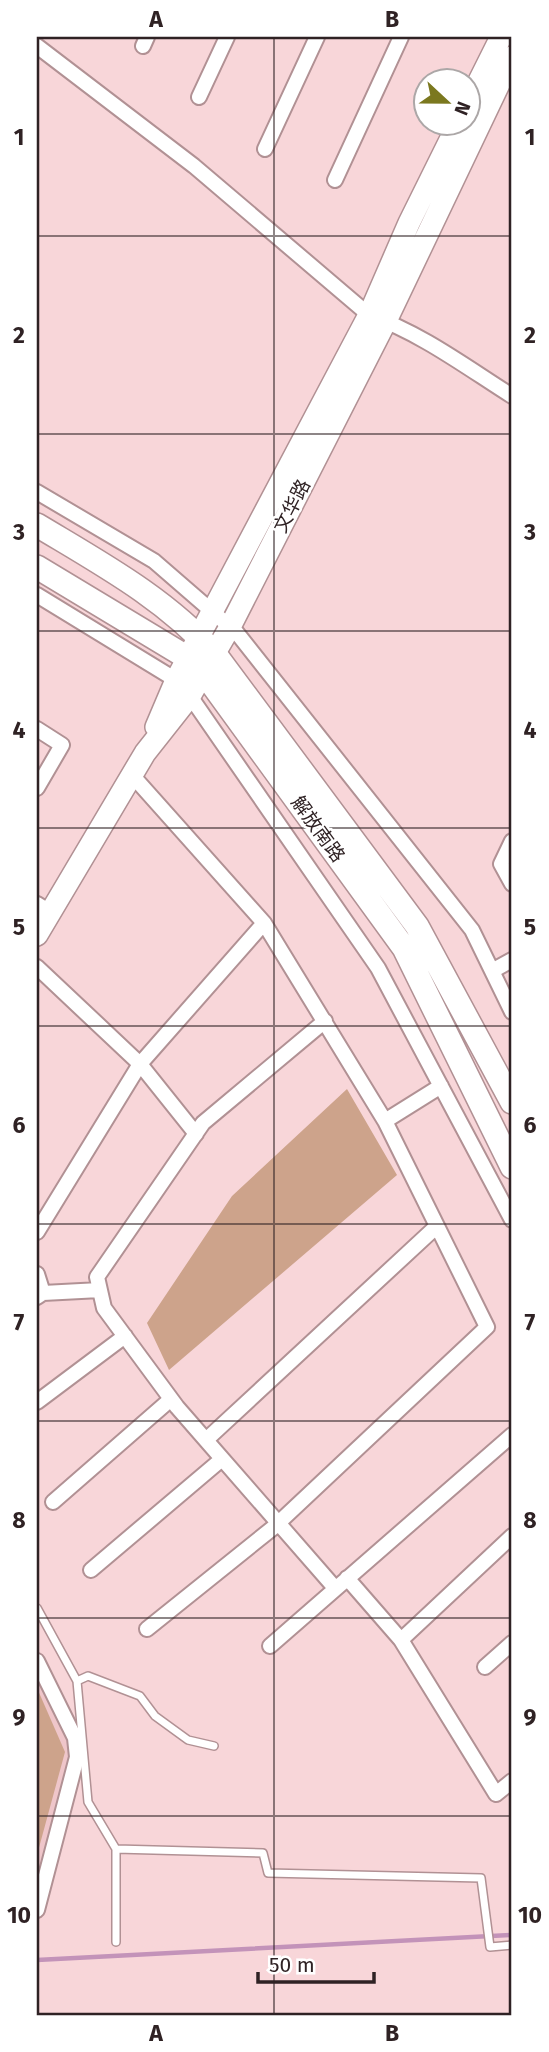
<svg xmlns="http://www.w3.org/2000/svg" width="549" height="2052" viewBox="0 0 549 2052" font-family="'Fira Sans','Noto Sans SC',sans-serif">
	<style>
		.built { fill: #efc6ca }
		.green { fill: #cda38b }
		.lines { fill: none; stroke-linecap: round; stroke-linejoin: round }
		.stream { stroke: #c393b9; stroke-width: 4.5 }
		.lane-casing { stroke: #b19194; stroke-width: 10 }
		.street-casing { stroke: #b19194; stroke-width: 18 }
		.secondary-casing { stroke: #b19194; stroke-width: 24 }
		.primary-casing { stroke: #b19194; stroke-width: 26 }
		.lane { stroke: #fff; stroke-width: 7 }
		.street { stroke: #fff; stroke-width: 14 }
		.secondary { stroke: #fff; stroke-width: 21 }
		.primary { stroke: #fff; stroke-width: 23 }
		.grid { fill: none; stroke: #2f2224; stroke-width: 2; stroke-opacity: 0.55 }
		.labels { text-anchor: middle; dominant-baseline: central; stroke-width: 5; stroke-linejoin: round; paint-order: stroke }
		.street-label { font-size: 19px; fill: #2f2224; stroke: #fff }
		.neatline { fill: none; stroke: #2f2224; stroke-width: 2.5 }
		.grid-label { font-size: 23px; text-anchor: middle; font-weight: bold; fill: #2f2224 }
	</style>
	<rect width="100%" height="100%" fill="#f8d6d9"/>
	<path class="built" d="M37 1671 72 1753 37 1880Z"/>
	<path class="green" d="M347 1089 397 1175 169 1370 147 1323 232 1196Z
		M37 1688 65 1752 37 1855Z"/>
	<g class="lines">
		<path class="stream" d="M37 1960 512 1935"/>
		<defs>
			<path id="lane" d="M37 1608 77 1681 88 1802 116 1849 263 1853 268 1873 481 1878 490 1947 512 1945
				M77 1681 88 1676 140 1696 155 1716 188 1740 214 1746
				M116 1942V1849"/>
			<path id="street" d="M37 46 194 166 369 315C421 333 466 367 512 396
				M143 46 147 37
				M199 97 227 37
				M265 149 317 37
				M335 180 401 37
				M37 492 154 561 237 633 472 930 512 1012
				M37 595 181 683 378 968 512 1220
				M37 729 62 745 37 788
				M132 775 264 923 385 1121 487 1327 274 1527 147 1629
				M512 841 501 864 512 884
				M37 904 50 912
				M37 967 140 1064 196 1134
				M492 971 512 960
				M325 1021 203 1123 97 1277 104 1308 177 1407 335 1588
				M385 1121 441 1086
				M37 1232 140 1064 264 923
				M37 1274 43 1293 37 1297
				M43 1293 100 1290
				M37 1402 125 1336
				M206 1440 437 1226
				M53 1502 171 1399
				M91 1570 222 1459
				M347 1578 401 1640 496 1794 512 1781
				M401 1640 512 1536
				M270 1646 512 1435
				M37 1661 75 1738 77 1757 37 1910
				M485 1667 512 1643"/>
			<path id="secondary" d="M468 103 501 37
				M156 727 176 680 369 315 409 223 459 122
				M37 935 145 753 190 696 230 627 386 321 512 57"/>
			<path id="primary" d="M37 525C100 563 165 598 215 654L417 926 512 1102
				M37 567 188 658 204 673 404 948 512 1167"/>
		</defs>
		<use href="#lane" class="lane-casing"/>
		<use href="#street" class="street-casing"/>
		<use href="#secondary" class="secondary-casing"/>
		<use href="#primary" class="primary-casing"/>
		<use href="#lane" class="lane"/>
		<use href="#street" class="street"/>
		<use href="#secondary" class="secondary"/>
		<use href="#primary" class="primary"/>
	</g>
	<path class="grid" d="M274 37V2015M37 236H512M37 434H512M37 631H512M37 828H512M37 1026H512M37 1224H512M37 1421H512M37 1618H512M37 1816H512"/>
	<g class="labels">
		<g class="street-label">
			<text transform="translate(292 506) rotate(-63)">文华路</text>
			<text transform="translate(318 829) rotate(54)">解放南路</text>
		</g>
	</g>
	<rect width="549" height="2052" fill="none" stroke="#ffffff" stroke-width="77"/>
	<g transform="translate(447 102) rotate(112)"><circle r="33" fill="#ffffff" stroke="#aca7a7" stroke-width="2"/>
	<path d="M0-5L12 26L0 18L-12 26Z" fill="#7b781f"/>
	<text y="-10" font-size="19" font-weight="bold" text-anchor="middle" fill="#2f2224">N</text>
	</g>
	<path d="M258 1972v10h116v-10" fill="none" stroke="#2f2224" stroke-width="3.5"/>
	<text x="269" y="1972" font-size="21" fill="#2f2224" stroke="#ffffff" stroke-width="5" paint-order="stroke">50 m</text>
	<rect x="38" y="38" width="472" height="1976" class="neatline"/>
	<g class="grid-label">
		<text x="156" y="27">A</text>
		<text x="392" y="27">B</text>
		<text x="19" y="145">1</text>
		<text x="530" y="145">1</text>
		<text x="19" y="343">2</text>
		<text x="530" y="343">2</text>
		<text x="19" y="540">3</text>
		<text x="530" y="540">3</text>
		<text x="19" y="738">4</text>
		<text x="530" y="738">4</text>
		<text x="19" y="935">5</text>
		<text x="530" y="935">5</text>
		<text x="19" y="1133">6</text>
		<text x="530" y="1133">6</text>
		<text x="19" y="1330">7</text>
		<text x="530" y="1330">7</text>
		<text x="19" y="1528">8</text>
		<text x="530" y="1528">8</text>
		<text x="19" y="1725">9</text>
		<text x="530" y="1725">9</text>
		<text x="19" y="1923">10</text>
		<text x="530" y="1923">10</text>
		<text x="156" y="2041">A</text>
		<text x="392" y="2041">B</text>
	</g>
</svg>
